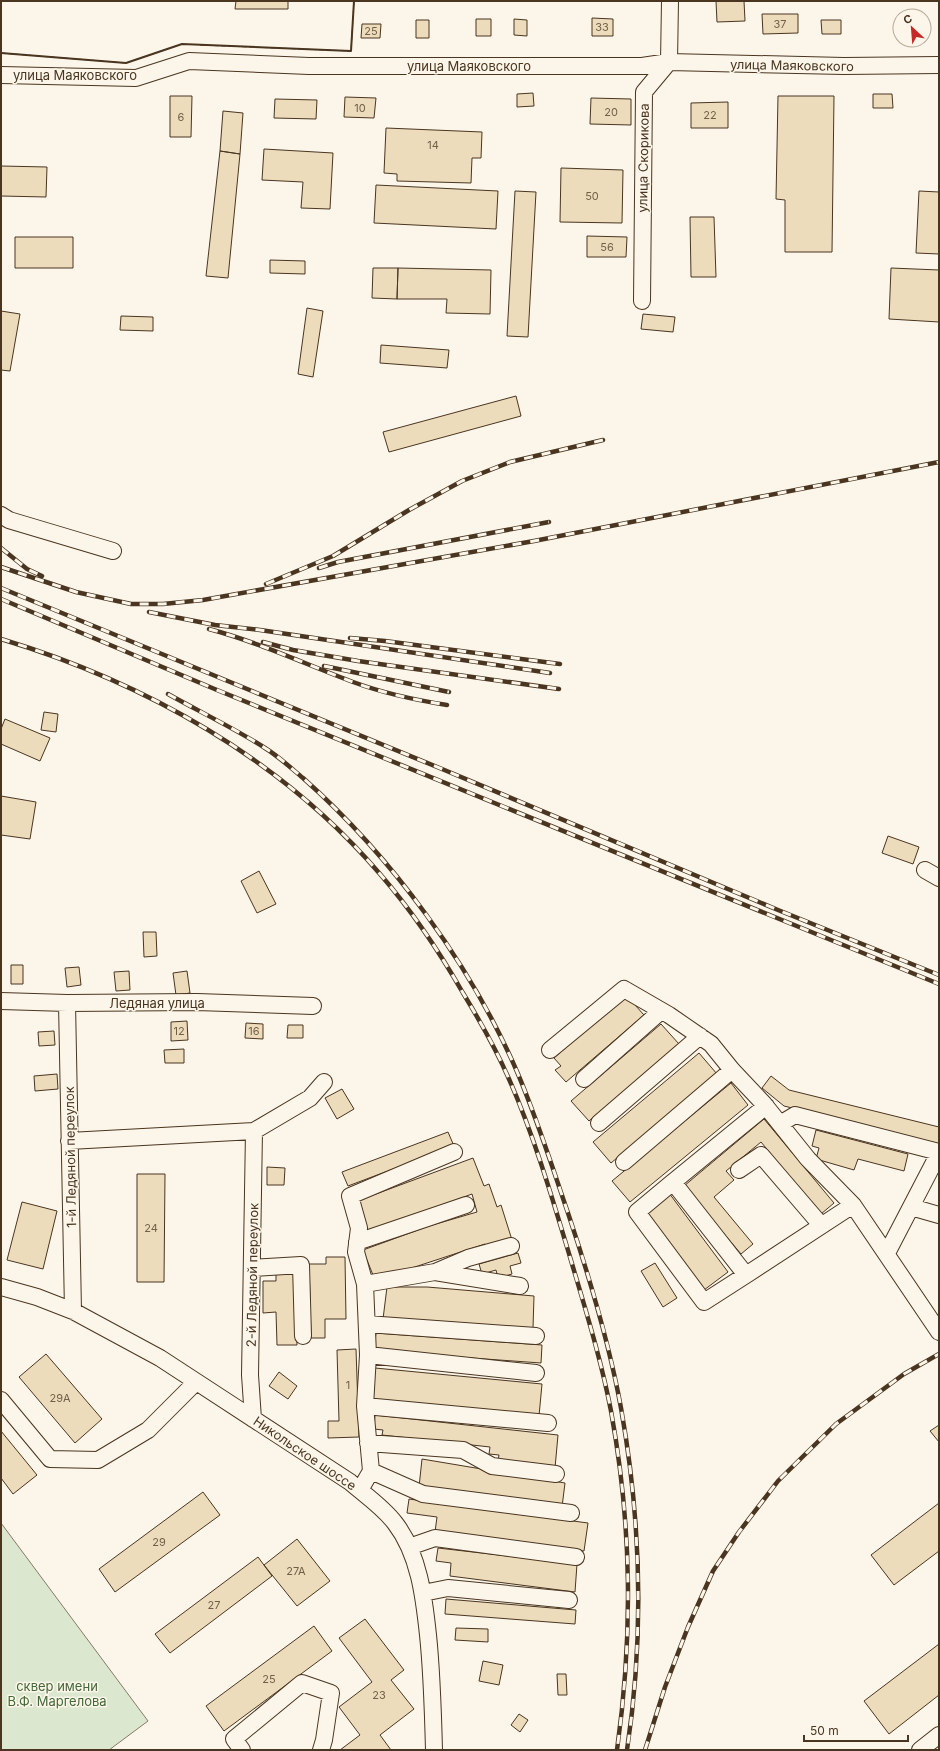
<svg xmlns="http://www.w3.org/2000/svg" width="940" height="1751" viewBox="0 0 940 1751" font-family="Inter,sans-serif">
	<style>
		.green { fill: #dce7d0; stroke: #887966 }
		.building { fill: #ecdcbc; stroke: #4a3520 }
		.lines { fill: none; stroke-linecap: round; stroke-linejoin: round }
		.minor-casing { stroke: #4a3520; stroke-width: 18 }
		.minor { stroke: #fbf6e9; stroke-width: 16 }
		.rail-casing { stroke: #4a3520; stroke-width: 4.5 }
		.rail { stroke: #fbf6e9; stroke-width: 3; stroke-dasharray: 9; stroke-linecap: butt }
		.fence { stroke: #4a3520; stroke-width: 1; stroke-dasharray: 5 2; stroke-linecap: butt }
		.wall { stroke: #4a3520; stroke-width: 2 }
		.labels { text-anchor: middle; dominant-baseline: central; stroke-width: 3; stroke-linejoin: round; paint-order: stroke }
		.number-label { font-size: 11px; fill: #725f47 }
		.street-label { font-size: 13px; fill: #4a3520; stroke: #fbf6e9 }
		.park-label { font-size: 13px; fill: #436837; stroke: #fbf6e9 }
	</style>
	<rect width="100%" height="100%" fill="#fbf6e9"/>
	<path class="green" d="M1 1523 148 1721 109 1750H1Z"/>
	<path class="building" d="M236 1H288V9H235Z
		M716 1H744L745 21 717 22Z
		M762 14H798V33L763 34Z
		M592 18 613 19V36H592Z
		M476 19H491V36H476Z
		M514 19 527 20V36L514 35Z
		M416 20H429V38H416Z
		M821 20H841V34H822Z
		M362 24H381L380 38H361Z
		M533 93 534 106 517 107V94Z
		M873 94H892L893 108H873Z
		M170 96H192L191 137H170Z
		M778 96H834L832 252H785V200L776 199Z
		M345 97 376 98 374 118 344 117Z
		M591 98 631 99V125L590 124Z
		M275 99 317 100 316 119 274 118Z
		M728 102V128H691V103Z
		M223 111 243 113 240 154 220 151Z
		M386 128 482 132 481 158H472L471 183 397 181V174L384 173Z
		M264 149 333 153 330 209 301 208 303 182 262 180Z
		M220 151 240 154 228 278 206 276Z
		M1 166 47 167 46 197 1 196Z
		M561 168 623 170 622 223 560 222Z
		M376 185 498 191 496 229 374 223Z
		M515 191 536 192 528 337 507 336Z
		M919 191 939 192V254L916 253Z
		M690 217H714L716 277H691Z
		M587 236 627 237 626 257H587Z
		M15 237H73V268H15Z
		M270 260 305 261V274L270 273Z
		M373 268H398L397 299 372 298Z
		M398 268 491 270 490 314 446 313 447 299H397Z
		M891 268 939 270V322L889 319Z
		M307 308 323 311 313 377 298 374Z
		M1 311 20 314 10 371 1 370Z
		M643 314 675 317 673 332 641 329Z
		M121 316 153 317V331L120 330Z
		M381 345 449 350 447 368 380 363Z
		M516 396 521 416 389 452 383 432Z
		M44 712 58 714 56 732 41 730Z
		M5 719 50 738 40 761 1 744V729Z
		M1 796 36 802 30 839 1 835Z
		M888 836 919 847 913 864 882 853Z
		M259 871 276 904 257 913 241 881Z
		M143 932H156L157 956 144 957Z
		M11 965H23V984H11Z
		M79 967 81 985 67 987 65 968Z
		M129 971 130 990 116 991 114 972Z
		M187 971 190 993 176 995 173 973Z
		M626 995 644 1015 566 1082 555 1070 561 1066 554 1058Z
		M187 1021 188 1040 171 1041V1022Z
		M246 1023 263 1024V1039L245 1038Z
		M661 1024 679 1044 589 1121 571 1101Z
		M288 1025H303V1038H287Z
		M54 1031 55 1045 39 1046 38 1032Z
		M184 1049V1063H165L164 1050Z
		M699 1053 717 1074 611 1163 593 1142Z
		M57 1074 58 1089 35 1091 34 1076Z
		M771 1076 789 1090 939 1127V1144L784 1106 762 1088Z
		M731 1083 748 1105 630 1202 612 1181Z
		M342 1089 354 1109 337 1119 325 1098Z
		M764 1119 834 1203 821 1214 761 1142 726 1171 734 1180 714 1197 753 1244 741 1254 684 1186Z
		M816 1130 908 1154 904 1171 858 1159 854 1170 816 1159 819 1148 812 1146Z
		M448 1132 454 1146 348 1186 342 1172Z
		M473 1158 484 1186 489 1184 497 1207 501 1205 512 1240 486 1247 485 1244 375 1280 363 1250 429 1226 477 1212 472 1194 368 1232 357 1201Z
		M267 1167 285 1168 284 1185H267Z
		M137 1174H165L164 1282H137Z
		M669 1193 728 1272 704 1290 645 1210Z
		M22 1202 57 1211 43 1269 7 1260Z
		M518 1253 521 1263 510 1266 512 1274 498 1278 496 1270 482 1274 479 1264Z
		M326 1257H345L346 1319H325V1338H311L309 1264H326Z
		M655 1263 677 1298 663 1307 641 1271Z
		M276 1273H295L297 1345H277L276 1312 263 1313V1281H276Z
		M387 1287H427L534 1296 533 1328 442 1325 383 1319Z
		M376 1333 542 1345 541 1363 374 1351Z
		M356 1349 359 1437 328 1438V1421H339L337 1350Z
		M46 1354 102 1419 75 1443 19 1377Z
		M375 1368 542 1384 539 1416 372 1400Z
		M279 1372 297 1386 288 1399 269 1386Z
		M375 1415 558 1435 555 1468 498 1461 499 1455 489 1454 490 1447 382 1435 383 1430 374 1429Z
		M939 1425V1442L930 1431Z
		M1 1431 37 1475 13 1494 1 1478Z
		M422 1459 565 1483 562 1507 419 1487Z
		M203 1492 220 1515 115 1592 99 1569Z
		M409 1499 588 1523 584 1551 435 1532 437 1517 407 1513Z
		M939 1503V1551L894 1585 871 1555Z
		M297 1539 330 1581 297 1606 264 1565Z
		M438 1548 577 1564 575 1592 450 1576 451 1563 436 1561Z
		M258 1557 272 1576 170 1653 155 1634Z
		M446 1599 576 1610 575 1624 445 1614Z
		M365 1619 404 1670 391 1680 414 1709 380 1735 391 1750H340L360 1735 339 1707 372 1682 339 1638Z
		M314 1626 332 1651 224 1731 206 1706Z
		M456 1628 488 1629V1642L455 1640Z
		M939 1644V1695L889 1734 864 1701Z
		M483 1661 503 1665 499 1685 479 1681Z
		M557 1674H566L567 1695H558Z
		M519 1714 528 1720 520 1732 511 1725Z"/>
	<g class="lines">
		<defs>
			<path id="minor" d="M1 75 136 78 189 61 309 66H642L669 62 844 66 939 65
				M642 301 644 92 669 62 670 1
				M1 515 9 520 113 551
				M925 870 939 878
				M1 1001 67 1003 197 1002 313 1006
				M67 1003 73 1311
				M550 1050 624 989 669 1015 711 1044 732 1070 764 1104 808 1159 853 1205 939 1332
				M584 1079 661 1011
				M766 1106 673 1182 746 1275 853 1205
				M599 1123 700 1036
				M780 1124 795 1115 939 1152
				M254 1131 310 1098 324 1082
				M69 1141 254 1131 250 1375 253 1419
				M624 1162 732 1070
				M739 1170 761 1155 821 1225
				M673 1182 637 1212 704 1302 746 1275
				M911 1207 939 1215
				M357 1242 466 1205
				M887 1253 939 1153
				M252 1268 301 1265 303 1336
				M435 1272 468 1258 511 1246
				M365 1284 435 1272 520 1286
				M1 1287 37 1297 73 1311 160 1358 350 1482C365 1495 383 1507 395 1523 419 1554 424 1597 428 1635 432 1673 433 1711 434 1750
				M367 1324 536 1336
				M368 1355 536 1373
				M1 1400 50 1459 98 1460 148 1430 196 1382
				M365 1406 548 1423
				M368 1443 463 1450 492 1466 556 1474
				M371 1471 423 1494 571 1513
				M360 1490 371 1471 365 1406 368 1355 365 1284 356 1252 359 1228 350 1196 454 1152
				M409 1547 435 1538 576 1557
				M423 1593 448 1588 569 1600
				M242 1750 234 1739 302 1683 331 1693 324 1740 321 1750
				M920 1750 939 1735"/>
		</defs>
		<use href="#minor" class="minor-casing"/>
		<use href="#minor" class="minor"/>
		<defs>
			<path id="rail" d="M1 548 27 569 42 576
				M1 567 76 592 131 604H163L203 600 534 541 939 462
				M319 568 338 562 549 522
				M266 584 333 556 409 510 462 481 510 462 603 440
				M1 588 442 769 778 910 939 975
				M1 599 217 690 939 984
				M149 612 215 625 260 630 550 673
				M209 629C258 642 305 664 353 682 383 693 415 700 447 705
				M350 638 385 641 560 664
				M1 639C144 682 282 759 380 874 412 911 439 951 463 993 480 1021 496 1049 509 1079 534 1136 552 1197 570 1257 585 1308 601 1359 611 1411 632 1526 633 1635 617 1750
				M263 642 293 650 358 661 559 689
				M324 666 449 692
				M168 694C200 712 234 728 265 748 278 756 291 768 303 778 391 856 472 966 518 1074 537 1119 552 1166 568 1213 589 1276 609 1342 621 1408 641 1520 644 1638 627 1750
				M645 1750 665 1687 688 1627 713 1571 739 1532 778 1481 836 1424 904 1374 939 1354"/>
		</defs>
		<use href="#rail" class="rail-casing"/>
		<use href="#rail" class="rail"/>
		<path class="fence" d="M200 45 351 51 354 1
			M1 53 126 63 182 44"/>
		<path class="wall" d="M1 53 126 63 182 44 351 51 354 1"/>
	</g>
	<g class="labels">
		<g class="number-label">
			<text x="780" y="24">37</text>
			<text x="602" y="27">33</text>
			<text x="371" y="31">25</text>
			<text x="360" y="108">10</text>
			<text x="611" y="112">20</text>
			<text x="710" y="115">22</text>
			<text x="181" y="117">6</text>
			<text x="433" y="145">14</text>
			<text x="592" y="196">50</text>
			<text x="607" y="247">56</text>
			<text x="179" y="1031">12</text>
			<text x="254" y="1031">16</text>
			<text x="151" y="1228">24</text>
			<text x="348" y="1385">1</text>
			<text x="60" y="1398">29А</text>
			<text x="159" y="1542">29</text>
			<text x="296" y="1571">27А</text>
			<text x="214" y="1605">27</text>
			<text x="269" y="1679">25</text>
			<text x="379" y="1695">23</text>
		</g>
		<g class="street-label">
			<text transform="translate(792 65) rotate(1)">улица Маяковского</text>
			<text x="469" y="66">улица Маяковского</text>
			<text x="75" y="75">улица Маяковского</text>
			<text transform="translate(643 158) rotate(-89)">улица Скорикова</text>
			<text x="157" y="1003">Ледяная улица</text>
			<text transform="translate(70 1157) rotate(-91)">1-й Ледяной переулок</text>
			<text transform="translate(252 1275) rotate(-89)">2-й Ледяной переулок</text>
			<text transform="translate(305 1453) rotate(34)">Никольское шоссе</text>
		</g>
		<g class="park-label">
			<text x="57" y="1686">сквер имени<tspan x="57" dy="15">В.Ф. Маргелова</tspan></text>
		</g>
	</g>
	<rect width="940" height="1751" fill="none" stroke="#4a3520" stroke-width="4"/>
	<g transform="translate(912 28) rotate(334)"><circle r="19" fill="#fbf6e9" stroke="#b4a999"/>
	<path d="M0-3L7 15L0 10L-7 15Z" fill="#c62828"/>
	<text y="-6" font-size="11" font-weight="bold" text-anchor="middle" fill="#4a3520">С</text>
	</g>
	<path d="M804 1735v6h104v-6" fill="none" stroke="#4a3520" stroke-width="2"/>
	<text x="810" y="1735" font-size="12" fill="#4a3520" stroke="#fbf6e9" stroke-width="3" paint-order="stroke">50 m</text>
</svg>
